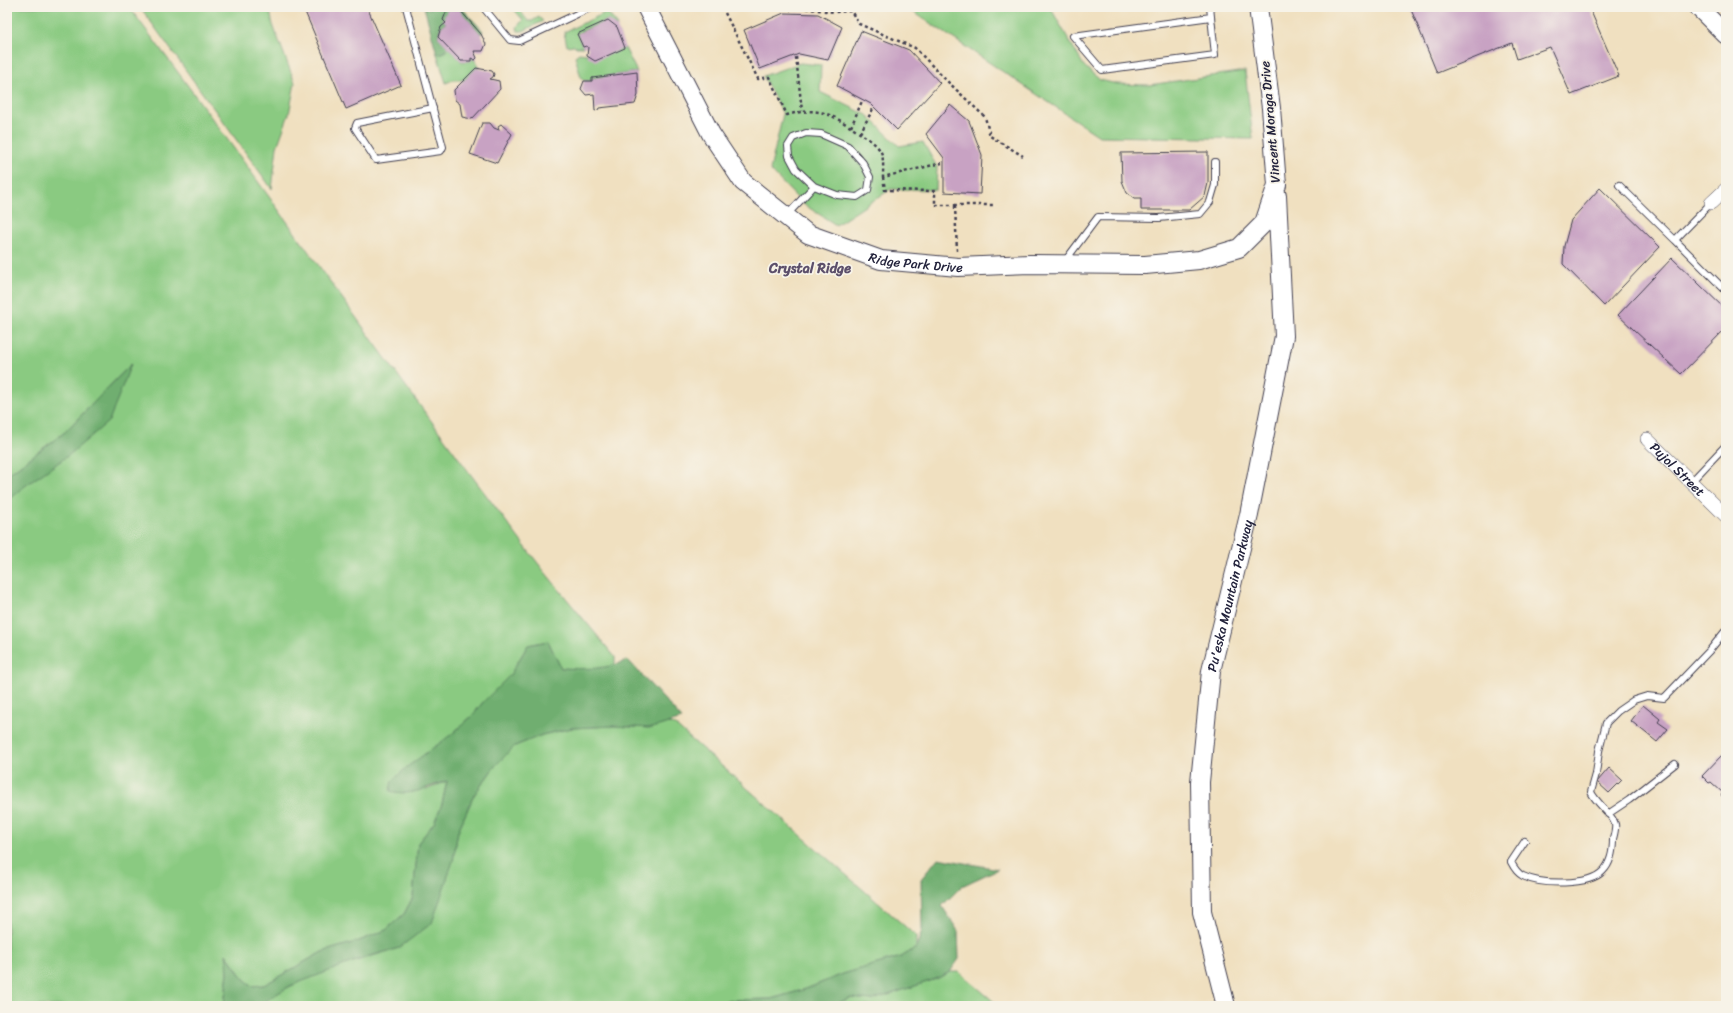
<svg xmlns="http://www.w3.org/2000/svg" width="1733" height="1013" viewBox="0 0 1733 1013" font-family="Sriracha,sans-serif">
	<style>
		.green { fill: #8aca81; stroke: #56765e }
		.forest { fill: #6fae6f; stroke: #486855 }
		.building { fill: #c8a2c3 }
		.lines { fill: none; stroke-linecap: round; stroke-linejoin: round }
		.lane-casing { stroke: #413e4f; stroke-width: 8 }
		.street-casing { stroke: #413e4f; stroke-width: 14 }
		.secondary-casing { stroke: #413e4f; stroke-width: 20 }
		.path { stroke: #413e4f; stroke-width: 2.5; stroke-dasharray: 3 3; stroke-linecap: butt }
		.lane { stroke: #fff; stroke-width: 6 }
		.street { stroke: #fff; stroke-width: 13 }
		.secondary { stroke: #fff; stroke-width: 18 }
		.labels { text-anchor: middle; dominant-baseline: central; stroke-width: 3.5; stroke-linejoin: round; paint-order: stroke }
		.street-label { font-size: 13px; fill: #22223b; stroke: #f7f3e8 }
		.neighbourhood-label { font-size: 14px; font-weight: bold; fill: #5c4f6b; stroke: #f7f3e8 }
	</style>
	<rect width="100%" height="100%" fill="#f7f3e8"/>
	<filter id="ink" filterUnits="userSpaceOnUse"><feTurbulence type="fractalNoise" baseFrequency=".025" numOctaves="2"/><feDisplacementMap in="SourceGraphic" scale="8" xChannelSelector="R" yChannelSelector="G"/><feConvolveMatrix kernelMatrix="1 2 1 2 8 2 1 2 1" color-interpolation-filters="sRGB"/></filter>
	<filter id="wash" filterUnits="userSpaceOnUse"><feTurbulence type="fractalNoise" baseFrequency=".012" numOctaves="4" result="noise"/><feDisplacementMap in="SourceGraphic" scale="16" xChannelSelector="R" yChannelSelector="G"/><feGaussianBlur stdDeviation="0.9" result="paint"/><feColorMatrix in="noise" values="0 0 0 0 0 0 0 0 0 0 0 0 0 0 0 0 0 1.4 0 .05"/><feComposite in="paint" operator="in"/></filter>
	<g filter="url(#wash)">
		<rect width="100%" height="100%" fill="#f0e0c0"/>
		<path class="green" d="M7 7H129C262 182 386 364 520 540 550 580 583 618 615 657V666L590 670 561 668 548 641 528 645 510 675 484 701 472 716 452 734 426 790 447 781 442 804 434 823 418 843 413 897 404 914 386 930 359 941 322 952 264 985 252 986 242 977 227 955 228 972 224 1006H7V502L25 486 130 365 65 432 7 475Z
			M140 7H269L273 25 295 83 289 114 277 147 272 189Z
			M512 7H517L528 21H532L539 17 543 21 523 31H518L517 27 523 20Z
			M906 7H1050L1084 66 1100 80 1117 84 1149 85 1245 71 1253 139 1099 136Z
			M607 12 617 24V27L608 20 577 33 583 47H576L574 45 567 46 564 32Z
			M449 48 461 61H471V58L475 60 479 68H476L464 80H453L446 83 437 54 444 52Z
			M625 48 637 72 592 78V81H584L581 78 575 56 579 53 603 56Z
			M800 63 821 65 820 92 867 115 899 146 923 142 937 167 936 190 891 189 836 225 803 204 770 170 783 114 763 76Z
			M668 723 675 725 916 936V948L901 957 843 974 806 989 771 999 734 1000 700 1006H262C276 984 371 956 399 948L453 861 458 831 474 795 495 766 515 746 542 735 572 728 613 726 652 728Z
			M950 972H959L999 1006H829L851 998 873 1000 936 979Z"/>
		<path class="forest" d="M424 7 430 9 432 7H461L483 31 481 34 459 10 443 20 446 23 441 27 438 37 449 48 444 52 437 54Z
			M131 364 109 421 69 455 25 486 7 502V475L65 432Z
			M548 641 561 668C585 669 606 670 628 660L682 719 652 728 613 726 572 728 542 735 515 746 495 766 474 795 458 831 453 861 432 923 399 948 363 958 290 986 265 1001 262 1006H224L228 972 226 954 242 977 252 986 264 985 322 952 359 941 386 930 404 914 413 897 418 843 434 823 442 804 447 781C425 787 414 797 390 791L392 781 407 767 452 734 472 716 484 701 510 675 528 645Z
			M938 858 998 869 962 886 942 906 958 931 959 959 950 972 936 979 873 1000 851 998 829 1006H700L734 1000 771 999 806 989 843 974 901 957 916 948 922 930 921 879Z"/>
		<g id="blocks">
			<path class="building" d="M303 7H367L401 85 346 109Z
				M1410 7H1589L1619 76 1571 95 1550 47 1517 59 1512 43 1437 73Z
				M459 9 481 34 486 44 483 51H474L477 58 475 60 471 58V61H461L438 37 441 27 446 23 443 20 447 10Z
				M784 13 818 14 842 27 828 60 799 54 760 69 744 30Z
				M608 20 617 27 625 48 595 61 587 56 588 47 586 46 583 47 577 34Z
				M861 31 909 50 940 83 897 130 871 104 837 86Z
				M476 68 492 71 494 74 493 77 490 79 499 81 500 89 472 119 462 117 460 104 455 100 454 90Z
				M637 72 638 95 635 104 599 108 598 110 595 111 594 94 586 95 581 89 584 81H592V78Z
				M950 105 969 121 982 155 980 194 944 192V158L926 134Z
				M482 123H490L494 128 499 130 498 126 501 124 512 134 497 163 470 154Z
				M1208 152V183L1205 196 1189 210H1141V198H1134L1127 193 1122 181 1121 153Z
				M1600 188 1660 247 1604 306 1563 264 1564 246 1571 220Z
				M1672 258 1726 310V328L1681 374 1618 315Z
				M1643 705 1660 719 1658 722 1668 729 1657 742 1631 721Z
				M1723 754 1726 757V800L1721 795 1723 793 1711 782 1709 783 1702 776Z
				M1609 768 1622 780 1609 793 1597 782Z"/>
		</g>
	</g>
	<g filter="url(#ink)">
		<use href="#blocks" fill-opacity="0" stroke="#413e4f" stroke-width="1"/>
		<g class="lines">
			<defs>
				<path id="lane" d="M406 7 443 147 441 151 376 160 355 128 357 123 433 108
					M483 7 510 40 519 41 592 7
					M1210 7 1215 55 1102 70 1073 36 1211 17
					M1619 185 1675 240
					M1711 203 1675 240 1726 291
					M787 215 814 186 837 195 857 197 868 190 870 177 863 163 848 146 821 134 806 133 793 138 788 146 789 156 796 169 814 186
					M1065 261 1098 217 1159 218 1200 214 1210 202 1215 185V162
					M1691 482 1726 445
					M1608 814 1629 800 1675 764
					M1525 841 1511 862C1514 868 1517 873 1523 876 1541 885 1589 886 1603 871 1611 863 1613 850 1613 839 1614 835 1616 828 1615 824 1613 815 1596 803 1591 792L1596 774 1599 751 1606 723 1618 711 1634 700 1647 696 1664 698 1710 650 1726 630"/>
				<g id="street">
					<path d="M1711 203 1726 189"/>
					<path id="s1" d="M1647 439 1726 516"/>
				</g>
				<g id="secondary">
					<path id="s2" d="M646 7 711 134 743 182 808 234 881 260 958 267 1030 264 1145 265 1199 260 1239 248 1264 223 1277 185 1271 108 1258 7"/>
					<path d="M1698 7 1726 35"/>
					<path id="s3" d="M1226 1006 1202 912 1200 782 1211 671 1249 515 1284 336 1277 196"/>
				</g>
			</defs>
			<use href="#lane" class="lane-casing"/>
			<use href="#street" class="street-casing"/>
			<use href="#secondary" class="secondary-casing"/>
			<path class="path" d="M794 7 834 12 851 11 859 24 915 48 945 79 985 117 990 136 1023 156
				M725 13 758 79 769 77 787 115C820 106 831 114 858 132 866 137 877 144 881 152 884 158 883 170 883 177L942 163
				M796 57 802 111
				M851 127 862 101
				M860 133 873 109
				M883 177 885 190 935 191V205H993
				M955 206 957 251"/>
			<use href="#lane" class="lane"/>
			<use href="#street" class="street"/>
			<use href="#secondary" class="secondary"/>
		</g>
	</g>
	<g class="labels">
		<g class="street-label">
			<text transform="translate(1270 122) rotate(-95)">Vincent Moraga Drive</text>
			<text stroke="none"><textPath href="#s2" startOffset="396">Ridge Park Drive</textPath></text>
			<text stroke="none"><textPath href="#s1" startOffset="43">Pujol Street</textPath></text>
			<text stroke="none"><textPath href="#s3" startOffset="416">Pu'eska Mountain Parkway</textPath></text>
		</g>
		<g class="neighbourhood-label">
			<text x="810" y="268">Crystal Ridge</text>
		</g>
	</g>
	<rect width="1733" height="1013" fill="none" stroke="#f7f3e8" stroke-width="24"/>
</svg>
